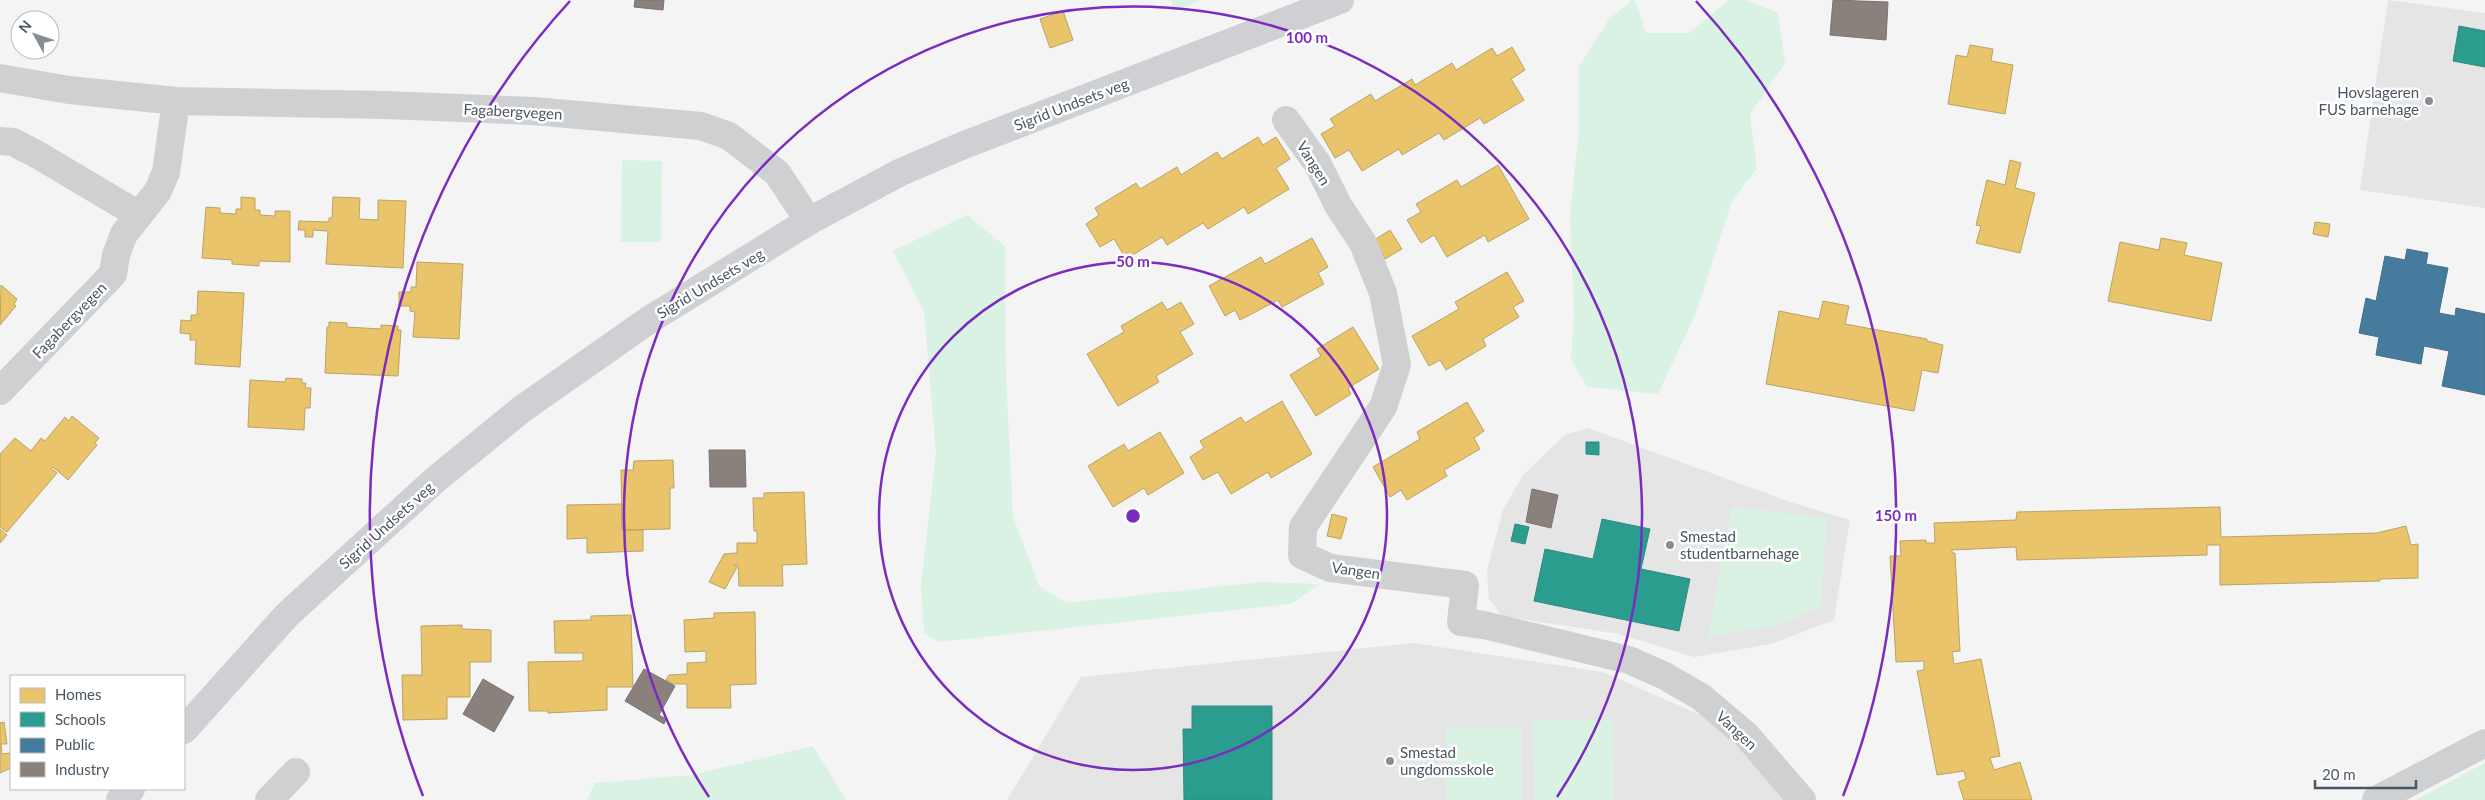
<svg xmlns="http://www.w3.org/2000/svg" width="2485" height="800" viewBox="0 0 2485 800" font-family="Lato,sans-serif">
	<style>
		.education { fill: #e6e5e6 }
		.green { fill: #d9f2e3 }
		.homes { fill: #e9c46a; stroke: #b9a367 }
		.schools { fill: #2a9d8f; stroke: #348881 }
		.public { fill: #457b9d; stroke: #46708b }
		.industry { fill: #8a817c; stroke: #777474 }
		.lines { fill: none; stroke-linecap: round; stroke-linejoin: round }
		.street { stroke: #ced0d2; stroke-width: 28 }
		.secondary { stroke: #ced0d4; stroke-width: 28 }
		.ring { fill: none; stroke: #7b2cbf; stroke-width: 2.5 }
		.poi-dot { fill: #868d94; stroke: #fff; stroke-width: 2 }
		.labels { text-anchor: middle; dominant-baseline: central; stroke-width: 5; stroke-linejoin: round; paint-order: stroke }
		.poi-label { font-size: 15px; fill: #4a5661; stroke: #fff; text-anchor: start }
		.street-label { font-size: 15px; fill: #4a5661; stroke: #fff }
		.centre { fill: #7b2cbf; stroke: #fff; stroke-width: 2.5 }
		.ring-label { font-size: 15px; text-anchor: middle; font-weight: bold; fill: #7b2cbf; stroke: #fff; stroke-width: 5; stroke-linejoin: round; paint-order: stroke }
	</style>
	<rect width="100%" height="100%" fill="#f4f4f4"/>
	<path class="education" d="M2388 0 2485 13V208L2360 190Z
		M1588 428 1790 502 1850 520 1834 620 1771 644 1694 657 1619 634 1502 616 1489 599 1487 570 1503 510 1523 475 1565 435Z
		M1414 643 1603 672 1714 721 1785 800H1007L1081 677Z"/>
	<path class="green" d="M1171 0H1201L1173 11Z
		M1632 0H1635L1646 33H1689L1729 0H1745L1778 13 1785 63 1750 114 1757 169 1732 201 1696 313 1658 394 1587 387 1571 359 1574 314 1570 215 1579 132V66L1609 19Z
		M622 160 662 161 661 242H621Z
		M967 215 1005 246 1006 375 1013 517 1039 586 1067 603 1260 582 1320 584 1291 604 938 642 924 633 921 585 936 452 924 311 893 251Z
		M1732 507 1827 518 1821 607 1779 625 1708 636Z
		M1612 719 1614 800H1534L1532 721Z
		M1521 727 1522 800H1447L1446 728Z
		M813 746 846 800H587L595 783 692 775Z
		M2485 763V800H2416Z"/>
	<path class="homes" d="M1063 11 1073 40 1050 48 1040 19Z
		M1970 45 1993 49 1991 61 2013 65 2005 114 1948 104 1956 55 1967 57Z
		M1512 47 1525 70 1511 79 1524 100 1484 124 1480 118 1444 140 1439 133 1402 155 1399 149 1362 171 1349 150 1335 158 1321 134 1335 126 1330 119 1371 94 1375 101 1412 79 1415 85 1452 63 1456 70 1492 48 1497 56Z
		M1258 137 1263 145 1276 137 1290 159 1276 168 1289 189 1248 214 1244 207 1208 229 1203 223 1167 245 1162 237 1126 259 1114 239 1100 247 1086 224 1099 215 1095 208 1136 183 1140 189 1177 167 1181 175 1217 152 1222 159Z
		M2010 160 2021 163 2015 188 2035 193 2020 253 1976 243 1981 226 1976 225 1987 180 2005 185Z
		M1498 165 1529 219 1488 242 1485 235 1447 257 1434 235 1421 243 1407 220 1421 212 1416 204 1457 180 1461 187Z
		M241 197 255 198V210H260V215L275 216V211H290V262L259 261V266L232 264V260L202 258 206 207 220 208V213L236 214V209H241Z
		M333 197 360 198 359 219 378 220V200L406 201 403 268 326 264 328 231 313 230V237H305V230H298L299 221 329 222V218H332Z
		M2315 222 2330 224 2328 237 2313 234Z
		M1390 230 1402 249 1385 259 1374 240Z
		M1312 238 1328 267 1318 273 1324 284 1282 307 1278 300 1240 320 1235 310 1225 316 1209 286 1261 257 1265 264Z
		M2161 238 2187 243 2184 255 2222 263 2211 321 2108 301 2120 242 2159 250Z
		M417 262 463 264 459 339 413 337 415 312 410 311V306H399V292H411V287H416Z
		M1507 272 1524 301 1513 307 1519 317 1483 339 1486 346 1446 370 1440 360 1429 366 1412 336 1459 309 1455 302Z
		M1 285 17 299 14 304 16 306 0 325Z
		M198 291 244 293 240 367 195 364 196 340H190V334L180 333 181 320 191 321V315H197Z
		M1823 301 1849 306 1845 324 1927 339V341L1943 345 1938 373 1922 370 1914 411 1766 384 1779 311 1819 319Z
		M1162 302 1167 310 1181 302 1194 324 1180 332 1193 354 1156 376 1159 382 1118 406 1087 354 1124 332 1121 326Z
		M329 322 347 323V327L381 329V325L398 326V330H401L398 376 325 373 327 327H329Z
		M1353 327 1379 369 1348 388 1351 394 1316 416 1290 375 1321 356 1317 349Z
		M286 378 302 379V383H306L305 388H311L310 408H305L304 430 248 427 250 380 285 382Z
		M1282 401 1312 454 1271 478 1268 472 1231 494 1218 472 1203 480 1190 457 1204 448 1200 441 1241 417 1245 423Z
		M1467 402 1484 431 1474 438 1480 449 1444 470 1447 476 1407 500 1401 490 1390 497 1373 467 1420 439 1417 432Z
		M72 416 99 438 95 443 97 445 68 480 53 467 51 468 57 473 7 532 0 527V454L15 438 31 451 41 438 45 441 65 417 69 421Z
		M1160 432 1184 473 1148 495 1144 488 1113 507 1088 466 1124 444 1128 451Z
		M673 460 674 488H670V529L622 530 621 470H633L634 461Z
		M804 492 807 564 782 565 783 586H739L738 565H734L737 567 725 589 709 582 724 554 737 553V543H757V531H754L753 498H764V493Z
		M622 504V530H643V551L587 553V538L567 539V505Z
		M2220 507 2221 537 2377 533 2406 526 2411 545 2418 544V578L2380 579V581L2220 585V545H2207V555L2017 560 2016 547 1952 550V553H1955L1960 651 1952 652 1954 664 1981 659 2000 756 1990 758 1994 770 2020 762 2032 800H1964L1958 782 1966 779 1964 771 1937 775 1917 671 1924 670V661L1896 662 1890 556H1901L1900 541 1926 540V543H1935L1934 523 2016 520 2017 512Z
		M1332 514 1347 518 1341 539 1327 536Z
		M0 529 7 535 0 543Z
		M755 612 756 684 730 685 731 708H687V684H674L666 680 669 675 687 674V663L706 662V651L685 652 684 620 714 618V613Z
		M631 615 633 687H607V710L548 713V711H529L528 662 583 661V653H555L554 621 591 620V616Z
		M462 625V629L491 630V662H470V697H447V719L403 720 402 675H422L421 626Z
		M4 722 7 744H1L2 754 11 753V768L0 773V723Z"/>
	<path class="schools" d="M2459 26 2485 31V67L2453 61Z
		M1586 442H1599V455L1586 454Z
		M1602 519 1650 529 1641 569 1690 579 1679 631 1534 601 1545 549 1593 559Z
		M1515 524 1529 527 1525 544 1511 541Z
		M1192 706H1272V800H1184L1183 729H1192Z"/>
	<path class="public" d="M2407 249 2428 253 2426 264 2448 268 2439 313 2455 316 2456 308 2485 314V395L2442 386 2449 351 2424 346 2421 364 2376 355 2379 337 2359 333 2366 298 2376 301 2385 256 2405 260Z"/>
	<path class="industry" d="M635 0H664L663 10 634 7Z
		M1833 0 1888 2 1886 40 1830 35Z
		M709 450H745L746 487H710Z
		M1532 489 1558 495 1551 528 1526 522Z
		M644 669 675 686 659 715 666 719 664 724 625 701Z
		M483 679 514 697 494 732 463 714Z"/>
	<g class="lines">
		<path class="street" d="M0 78 69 90 176 101 385 105 534 111 701 126 729 136 777 173 809 221
			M1286 120 1317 163 1338 205 1363 243 1383 293 1397 365 1383 407 1303 527 1302 555 1330 568 1465 585 1461 622 1484 625 1629 660 1665 676 1701 697 1746 735 1802 800
			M0 141 13 142 38 155 139 215
			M0 391 113 274 116 255 124 234 158 191 166 172 176 101
			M269 800 296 772
			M2376 800 2485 743"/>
		<path class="secondary" d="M184 730 287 615 435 480 522 409 649 320 809 221 901 172 964 145 1340 0
			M120 800 131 789"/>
	</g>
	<g class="ring">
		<circle cx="1133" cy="516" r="254"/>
		<path d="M709 797A509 509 0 1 1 1557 797"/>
		<path d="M423 796A763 763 0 0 1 570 1M1696 1A763 763 0 0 1 1843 796"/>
	</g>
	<g class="poi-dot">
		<circle cx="2429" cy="101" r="5"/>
		<circle cx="1670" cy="545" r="5"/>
		<circle cx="1390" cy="761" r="5"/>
	</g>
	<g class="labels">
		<g class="poi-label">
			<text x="2419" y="92" text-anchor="end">Hovslageren<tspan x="2419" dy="17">FUS barnehage</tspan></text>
			<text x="1680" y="536">Smestad<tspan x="1680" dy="17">studentbarnehage</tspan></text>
			<text x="1400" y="752">Smestad<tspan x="1400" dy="17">ungdomsskole</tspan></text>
		</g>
		<g class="street-label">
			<text transform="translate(1071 104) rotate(-21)">Sigrid Undsets veg</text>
			<text transform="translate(513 111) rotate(3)">Fagabergvegen</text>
			<text transform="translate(1314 163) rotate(58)">Vangen</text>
			<text transform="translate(710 283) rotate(-31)">Sigrid Undsets veg</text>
			<text transform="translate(69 320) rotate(-46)">Fagabergvegen</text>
			<text transform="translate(386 525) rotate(-42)">Sigrid Undsets veg</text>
			<text transform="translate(1356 570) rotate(8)">Vangen</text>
			<text transform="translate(1737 730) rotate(43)">Vangen</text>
		</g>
	</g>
	<circle cx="1133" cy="516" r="8" class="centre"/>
	<g class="ring-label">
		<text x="1307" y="43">100 m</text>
		<text x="1133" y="267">50 m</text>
		<text x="1896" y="521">150 m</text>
	</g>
	<rect x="10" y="675" width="175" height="115" fill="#ffffff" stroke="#b7bbc0"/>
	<rect x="20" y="688" width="25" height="15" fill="#e9c46a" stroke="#b7bbc0"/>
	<text x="55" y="700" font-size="15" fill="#4a5661">Homes</text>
	<rect x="20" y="712" width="25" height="15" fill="#2a9d8f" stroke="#b7bbc0"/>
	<text x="55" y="725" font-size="15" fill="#4a5661">Schools</text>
	<rect x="20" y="738" width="25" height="15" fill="#457b9d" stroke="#b7bbc0"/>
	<text x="55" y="750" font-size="15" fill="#4a5661">Public</text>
	<rect x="20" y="762" width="25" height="15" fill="#8a817c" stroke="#b7bbc0"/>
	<text x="55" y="775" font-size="15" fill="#4a5661">Industry</text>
	<g transform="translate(35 35) rotate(310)"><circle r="24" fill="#ffffff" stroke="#b7bbc0"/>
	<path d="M0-4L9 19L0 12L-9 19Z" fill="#868d94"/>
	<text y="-8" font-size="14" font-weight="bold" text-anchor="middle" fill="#4a5661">N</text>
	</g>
	<path d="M2315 780v8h101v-8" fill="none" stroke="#4a5661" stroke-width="2.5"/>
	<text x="2322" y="780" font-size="15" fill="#4a5661" stroke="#ffffff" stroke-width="4" paint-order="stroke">20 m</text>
</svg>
